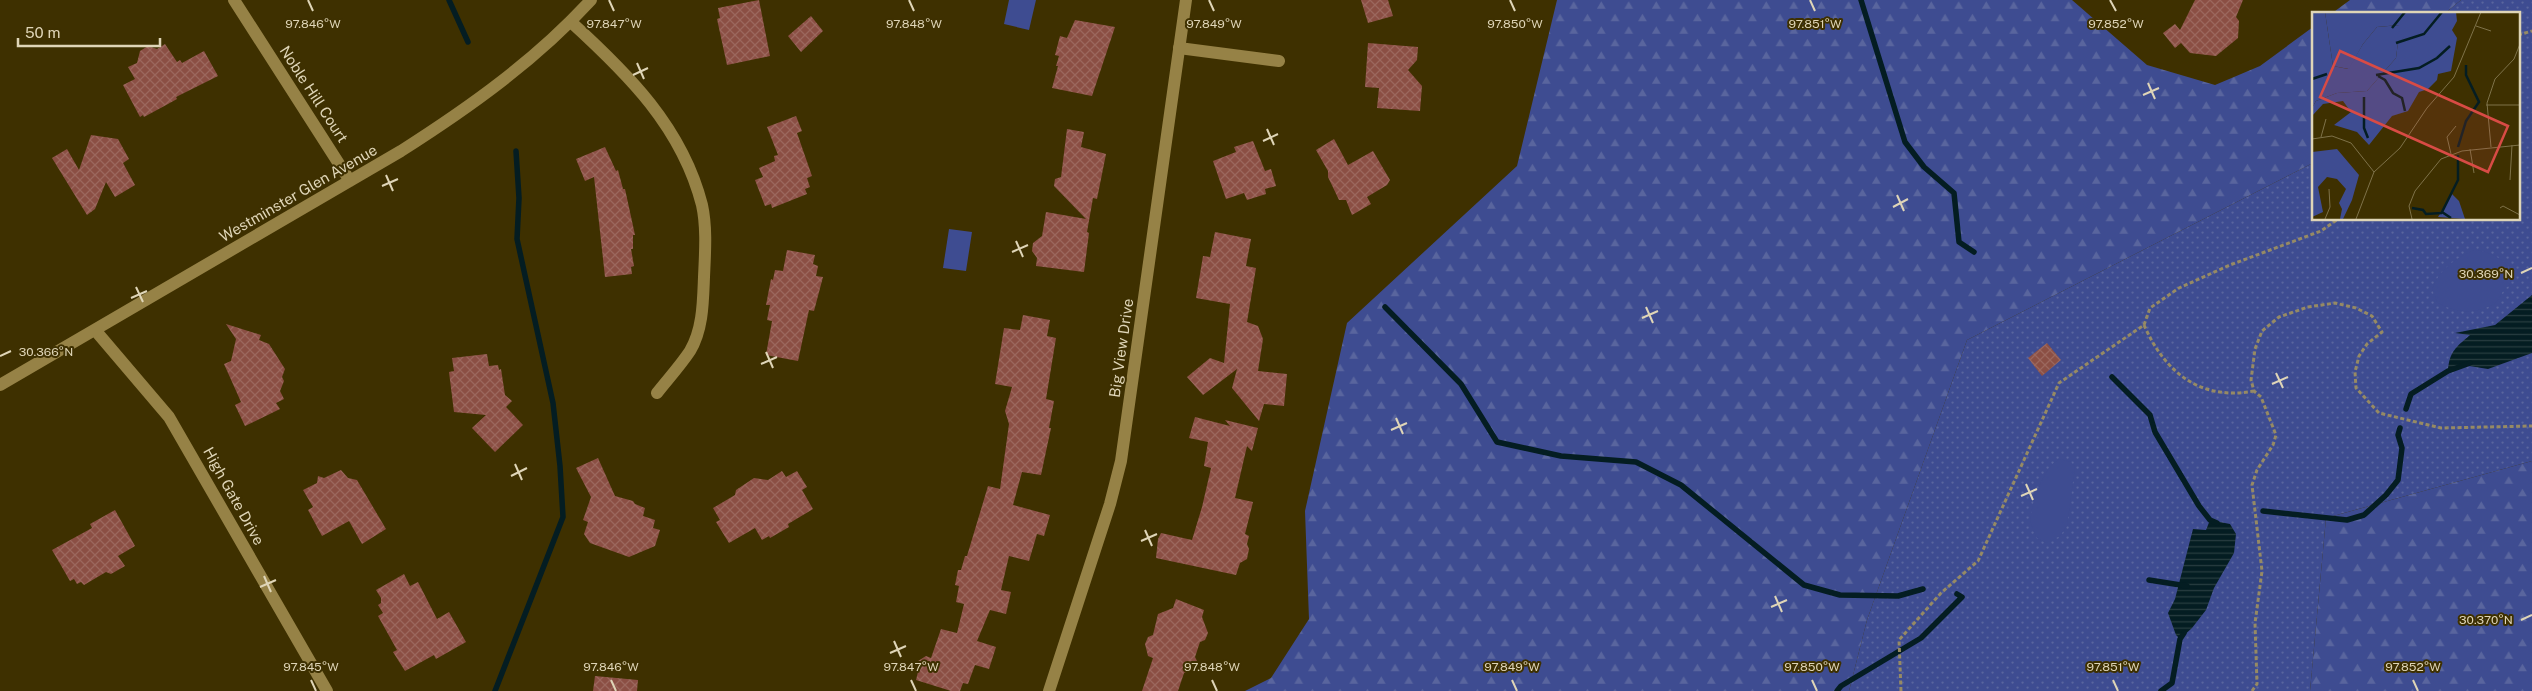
<svg xmlns="http://www.w3.org/2000/svg" width="2532" height="691" viewBox="0 0 2532 691" font-family="'Public Sans',sans-serif">
	<style>
		.grass { fill: url(#grass-dots) }
		.forest { fill: url(#forest-firs) }
		.pitch { fill: #3e4c91 }
		.water { fill: url(#water-rules) }
		.lines { fill: none; stroke-linecap: round; stroke-linejoin: round }
		.stream { stroke: #041d22; stroke-width: 5.5 }
		.building { fill: url(#building-cross-hatch) }
		.path { stroke: #968a64; stroke-width: 3; stroke-dasharray: 4 2.5; stroke-linecap: butt }
		.street { stroke: #968246; stroke-width: 12 }
		.secondary { stroke: #968246; stroke-width: 12 }
		.ticks { fill: none; stroke: #dfd5b7; stroke-width: 2 }
		.labels { text-anchor: middle; dominant-baseline: central; stroke-width: 4; stroke-linejoin: round; paint-order: stroke }
		.street-label { font-size: 15px; fill: #dfd5b7; stroke: #3e3000 }
		.inset-river { fill: none; stroke: #041d22; stroke-width: 2.5 }
		.inset-road { fill: none; stroke: #7e7249; stroke-width: 1 }
		.view { fill: #d84b45; fill-opacity: 0.15; stroke: #d84b45; stroke-width: 2.5 }
		.inset-edge { fill: none; stroke: #dfd5b7; stroke-width: 2.5 }
		.ticks-label { font-size: 12px; text-anchor: middle; fill: #dfd5b7; stroke: #3e3000; stroke-width: 4; stroke-linejoin: round; paint-order: stroke }
	</style>
	<defs>
		<pattern id="grass-dots" width="8" height="8" patternUnits="userSpaceOnUse" patternTransform="scale(1.25)"><rect width="8" height="8" fill="#3e4c91"/><path d="M2 2h.1M6 6h.1" fill="none" stroke="#59659e" stroke-width="1.8" stroke-linecap="round"/></pattern>
		<pattern id="forest-firs" width="22" height="20" patternUnits="userSpaceOnUse" patternTransform="scale(1.25)"><rect width="22" height="20" fill="#3e4c91"/><path d="M5 1l3.5 6h-7zM16 11l3.5 6h-7z" fill="#59659e"/></pattern>
		<pattern id="water-rules" width="6" height="5" patternUnits="userSpaceOnUse" patternTransform="scale(1.25)"><rect width="6" height="5" fill="#041d22"/><path d="M0 2.5h6" fill="none" stroke="#283d40"/></pattern>
		<pattern id="building-cross-hatch" width="8" height="8" patternUnits="userSpaceOnUse" patternTransform="scale(1.25)"><rect width="8" height="8" fill="#8b4f44"/><path d="M0 0l8 8M0 8l8-8" fill="none" stroke="#9b675d"/></pattern>
	</defs>
	<rect width="100%" height="100%" fill="#3e3000"/>
	<path class="grass" d="M2461 0H2532V461L2326 518 2310 691H1849L1867 620 1967 340 2313 163V219H2518V14H2444Z"/>
	<path class="forest" d="M1557 0H2072L2147 65 2215 85 2260 66 2313 27V163L1967 340 1867 620 1849 691H1245L1271 678 1309 619 1305 511 1347 323 1517 166Z
		M2350 0H2461L2444 14H2331Z
		M2532 461V691H2310L2326 518Z"/>
	<path class="pitch" d="M1009 0H1036L1029 30 1004 24Z
		M949 229 972 232 966 271 943 268Z
		M2474 250C2488 250 2520 264 2509 285 2508 287 2505 288 2504 290 2501 294 2499 300 2495 303 2477 315 2454 313 2437 302L2432 289C2440 269 2454 259 2474 250Z
		M2060 459 2071 462 2075 467 2067 526 2060 536 2046 543 2037 538C2035 534 2032 528 2031 523 2029 507 2044 465 2060 459Z"/>
	<path class="water" d="M2532 295V353L2488 369 2463 365 2448 371C2449 352 2456 347 2470 335L2455 333 2495 325Z
		M2210 520 2230 524 2236 534 2234 553 2214 588 2206 610 2192 628 2180 639 2176 635 2168 613 2175 599 2193 529 2206 530Z"/>
	<g class="lines">
		<path class="stream" d="M449 0 468 42
			M1861 0 1905 142 1924 167 1954 193 1959 242 1974 252
			M1385 307 1461 384 1497 442 1561 456 1636 462 1681 485 1804 585 1840 595 1898 596 1923 589
			M2112 377 2150 415 2155 432 2199 506 2210 520 2217 523
			M2406 409 2411 394 2448 371 2470 363
			M2263 511 2347 520 2364 515 2386 495 2398 480 2402 448 2398 435 2400 428
			M2149 580 2187 586
			M495 691 563 517 560 466 553 403 517 239 519 198 516 151
			M1837 691 1841 686 1921 638 1962 597 1957 594
			M2161 691 2172 683 2180 639 2184 633"/>
	</g>
	<path class="building" d="M759 0 770 56 727 65 717 19 720 18 718 8Z
		M1361 0H1388L1393 16 1368 23Z
		M2195 0H2243L2236 17 2239 21 2238 38 2216 56 2190 53 2181 43 2175 48 2163 33 2175 24 2180 30Z
		M811 16 823 31 801 52 788 36Z
		M1075 20 1115 27 1092 96 1052 88 1058 66H1056L1059 56 1055 55 1060 36 1067 38Z
		M1368 43 1418 47 1417 60 1408 70 1422 86 1420 111 1377 108 1379 88 1365 87Z
		M165 44 177 62 180 60 182 63 204 51 218 76 176 97 177 99 168 104 144 117 143 115 140 117 123 85 135 79 128 67 137 63 140 51 148 46 157 49Z
		M796 116 802 131 797 133 812 176 807 178 810 187 805 189 807 194 772 208 771 204 765 206 755 180 763 177 759 168 775 161 774 156 778 155 767 127Z
		M1067 129 1084 132 1081 147 1106 154 1097 199 1093 198 1087 232 1089 233 1084 272 1036 266 1037 258 1032 251 1033 243 1042 236 1046 212 1086 219 1054 186 1055 179 1061 177Z
		M91 135 118 139 129 159 123 163 135 185 115 197 106 182 95 209 87 215 52 158 67 149 79 170Z
		M1334 139 1348 165 1373 151 1390 180 1387 185 1367 197 1371 204 1352 215 1346 200H1339L1328 177V171L1316 150Z
		M1253 141 1265 171 1271 169 1276 186 1265 189 1266 194 1247 200 1244 193 1226 199 1213 161 1236 152 1234 147Z
		M605 147 616 171 618 170 623 189H625L635 235H633V249H631L634 266 631 267 632 274 605 277 594 177 585 181 576 159Z
		M1215 232 1251 239 1246 266 1256 268 1247 322 1258 326 1263 339 1258 371 1287 374 1284 406 1264 404 1259 421 1232 388 1237 369 1203 395 1187 377 1210 358 1224 363 1230 304 1196 298 1203 256 1210 257Z
		M787 250 815 255 813 264 818 266 816 276 823 277 814 311 809 310 798 361 766 355 772 321 767 320 770 305H766L771 279 773 280 775 270 783 271Z
		M1023 315 1050 320 1047 336 1056 338 1046 399 1054 401 1049 428H1051L1041 475 1022 472 1013 505 1050 515 1044 536 1037 534 1029 561 1009 556 1001 590 1011 592 1006 614 990 610 977 641 996 647 989 669 975 665 968 684 963 683 960 691H951L916 680 918 672 915 663 926 656 931 658 941 629 957 633 964 604 956 602 959 586 955 585 958 570H961L965 556H967L988 486 1000 489 1009 424 1005 411 1012 387 995 384 1004 328 1020 330Z
		M226 324 261 335 259 340 269 344 285 369 282 377 284 381 280 391 284 399 276 403 280 409 245 426 235 405 241 402 224 364 231 361 236 339Z
		M2047 343 2061 360 2042 376 2028 358Z
		M487 354 489 366 498 365 499 370 501 369 505 395 512 401 506 407 523 425 495 452 472 428 486 415 454 412 449 372 454 371 452 358Z
		M1195 417 1230 426 1225 420 1258 428 1252 451 1247 446 1235 498 1253 502 1245 534 1249 536 1247 544 1249 549 1247 559 1240 563 1236 575 1156 558 1158 539 1161 533 1192 540 1202 507 1211 468 1204 466 1208 442 1189 438Z
		M598 458 615 496 633 501 635 504 645 508 643 516 655 520 653 528 660 530 655 546 629 557 590 543 584 534 588 522 583 520 591 497 576 468Z
		M341 470 348 478 357 480 386 529 362 544 349 521 322 536 308 510 313 507 303 490 317 483 318 476 324 478Z
		M782 471 786 477 797 471 807 487 802 490 813 509 788 524 789 527 770 538 769 536 762 540 755 528 729 543 716 522 720 520 713 508 735 495 736 490 754 478 768 480Z
		M115 510 135 546 118 556 125 566 111 574 106 572 84 585 81 582 77 584 74 579 70 581 52 550 92 528 90 524Z
		M404 574 410 586 418 582 437 619 449 612 466 642 436 659 434 655 405 671 393 652 397 650 378 616 383 613 378 605 381 603V598L376 590Z
		M1176 599 1204 610 1202 617 1208 633 1205 640 1200 642 1195 657 1197 661 1194 669 1184 673 1178 691H1142L1153 658 1148 656 1145 644 1148 637 1153 635 1158 614 1173 608Z
		M595 676 638 680 637 691H593Z"/>
	<g class="lines">
		<path class="path" d="M2518 35 2532 31
			M2144 325C2165 373 2201 401 2254 391
			M1901 691 1899 640 1941 593 1978 561 2059 383 2144 325 2150 308 2179 288 2230 265 2321 231 2338 219
			M2252 691 2257 684 2255 623 2262 571 2252 485 2257 470 2273 445 2276 435 2261 397 2254 391 2251 380 2255 349 2262 331 2279 317 2308 307 2335 303 2356 308 2372 316 2382 332 2367 344 2359 356 2355 372 2356 388 2379 413 2441 428 2532 426"/>
		<path class="street" d="M234 0 350 181
			M571 22C628 74 682 127 702 205 707 228 705 254 704 277 703 302 703 329 690 351 680 366 668 379 657 393
			M1179 48 1279 61
			M95 330 169 417 327 691
			M0 385 401 151C470 107 536 60 591 0"/>
		<path class="secondary" d="M1049 691 1110 504 1121 461 1186 0"/>
	</g>
	<path class="ticks" d="M308 0 313 11M609 0 614 11M909 0 914 11M1209 0 1214 11M1510 0 1515 11M1810 0 1815 11M2110 0 2116 11M637 63 644 79M633 75 648 68M2148 83 2155 99M2143 95 2159 88M1267 129 1274 145M1263 141 1278 134M386 175 393 191M382 186 398 179M1897 195 1904 211M1893 207 1908 199M1016 241 1023 257M1012 252 1028 245M2521 273 2532 268M136 287 143 302M131 298 147 291M1646 307 1653 323M1642 318 1658 311M766 352 773 368M0 356 11 351M761 364 777 357M2276 373 2283 388M2272 384 2288 377M1396 418 1403 434M1391 430 1407 423M515 464 522 480M511 476 527 468M2026 484 2033 500M2021 496 2037 489M1145 530 1152 546M1141 541 1157 534M264 576 271 592M260 587 276 580M1775 596 1782 612M1771 607 1787 600M2521 620 2532 615M894 641 901 657M890 653 906 646M311 680 316 691M611 680 616 691M911 680 916 691M1212 680 1217 691M1512 680 1517 691M1812 680 1817 691M2113 680 2118 691M2413 680 2418 691"/>
	<g class="labels">
		<g class="street-label">
			<text transform="translate(314 94) rotate(57)">Noble Hill Court</text>
			<text transform="translate(298 193) rotate(-30)">Westminster Glen Avenue</text>
			<text transform="translate(1121 348) rotate(-82)">Big View Drive</text>
			<text transform="translate(234 496) rotate(61)">High Gate Drive</text>
		</g>
	</g>
	<g transform="translate(2312 12)">
		<rect width="208" height="208" fill="#3e3000"/>
		<path d="M0 0H13L21 54 36 57 51 32 65 15 88 13 94 24 86 30 84 46 55 79 25 81 4 89 0 96Z" fill="#3e4c91"/>
		<path d="M13 0H144L145 9 140 18 145 26 139 59 126 62 125 68 116 77 107 80 96 99 80 104 57 133 45 120 22 113 39 100 31 89 11 92 0 104V96L4 89 25 81 55 79 84 46 86 30 93 24 88 21 87 13 65 15 51 32 37 57 21 54ZM25 137 47 163 40 188 31 207H28L30 197 27 191 34 177 25 167 15 165 6 175 11 200 0 205V140ZM140 182 147 189 153 207 126 205Z" fill="#3e4c91"/>
		<path class="inset-river" d="M80 16 93 0M84 31 112 22 130 0M64 63 107 56 125 46 138 34M66 64 73 68 81 81 90 86 93 99M0 67 15 62M52 85V116L56 126M146 135 154 109 167 90 154 63V53M100 196 111 198 114 202 130 201M139 206 130 200 146 168V143"/>
		<path class="inset-road" d="M164 14 179 19M174 93H208M9 125 14 107M0 127 20 124 39 131 62 160M179 135 175 91 183 67 202 47 208 32M158 137 162 161M139 142 135 125 144 114M198 168 200 133M188 196 191 194 208 203M13 207 18 195 17 177M44 207 62 160 88 136 115 96 142 65 169 0M100 207 97 194 103 179 129 147 150 139 208 133"/>
		<path class="view" d="M28 39 196 114 176 160 8 85Z"/>
		<rect width="208" height="208" class="inset-edge"/>
	</g>
	<g class="ticks-label">
		<text x="313" y="28">97.846°W</text>
		<text x="614" y="28">97.847°W</text>
		<text x="914" y="28">97.848°W</text>
		<text x="1214" y="28">97.849°W</text>
		<text x="1515" y="28">97.850°W</text>
		<text x="1815" y="28">97.851°W</text>
		<text x="2116" y="28">97.852°W</text>
		<text x="2486" y="278">30.369°N</text>
		<text x="46" y="356">30.366°N</text>
		<text x="2486" y="624">30.370°N</text>
		<text x="311" y="671">97.845°W</text>
		<text x="611" y="671">97.846°W</text>
		<text x="911" y="671">97.847°W</text>
		<text x="1212" y="671">97.848°W</text>
		<text x="1512" y="671">97.849°W</text>
		<text x="1812" y="671">97.850°W</text>
		<text x="2113" y="671">97.851°W</text>
		<text x="2413" y="671">97.852°W</text>
	</g>
	<path d="M18 38v8h142v-8" fill="none" stroke="#dfd5b7" stroke-width="2.5"/>
	<text x="25" y="38" font-size="15" fill="#dfd5b7" stroke="#3e3000" stroke-width="4" paint-order="stroke">50 m</text>
</svg>
